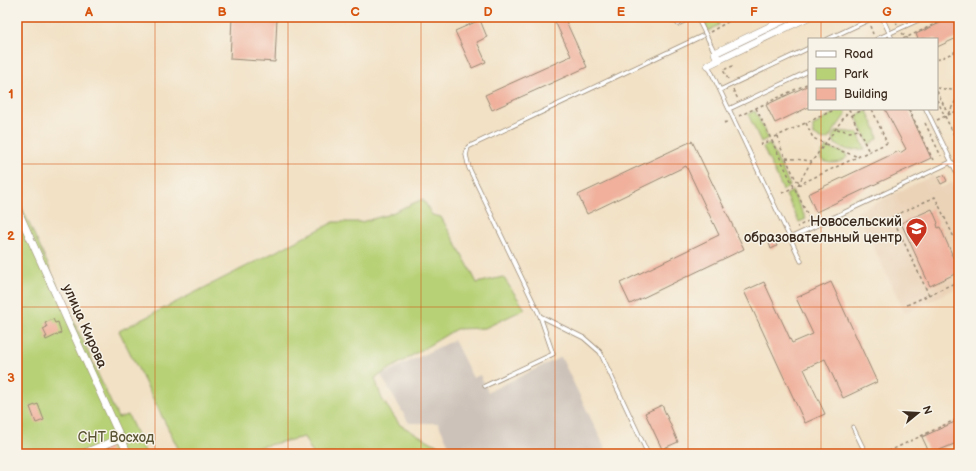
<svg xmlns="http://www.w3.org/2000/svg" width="976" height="471" viewBox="0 0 976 471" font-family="'Balsamiq Sans',sans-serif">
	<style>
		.built { fill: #ebd3b8 }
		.industrial { fill: #cdc2b9 }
		.green { fill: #b7d176; stroke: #797e4a }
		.building { fill: #f0b09b }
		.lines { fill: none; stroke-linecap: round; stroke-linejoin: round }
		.service-casing { stroke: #968672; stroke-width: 5 }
		.minor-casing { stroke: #968672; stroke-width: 8 }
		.path { stroke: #968672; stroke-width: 1.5; stroke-dasharray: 3 3; stroke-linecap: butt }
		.service { stroke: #fff; stroke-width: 3.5 }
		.minor { stroke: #fff; stroke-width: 7 }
		.grid { fill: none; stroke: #d7540e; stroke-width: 1; stroke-opacity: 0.55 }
		.labels { text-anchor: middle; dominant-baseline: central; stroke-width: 3; stroke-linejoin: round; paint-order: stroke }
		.poi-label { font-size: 14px; fill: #3b2a1e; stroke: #f7f3e8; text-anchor: end }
		.street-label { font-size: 14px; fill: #3b2a1e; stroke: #f7f3e8 }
		.park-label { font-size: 14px; fill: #5a5434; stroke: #f7f3e8 }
		.neatline { fill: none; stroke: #d7540e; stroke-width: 1.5 }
		.grid-label { font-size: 13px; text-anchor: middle; font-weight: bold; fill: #d7540e }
	</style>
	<rect width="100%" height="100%" fill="#f7f3e8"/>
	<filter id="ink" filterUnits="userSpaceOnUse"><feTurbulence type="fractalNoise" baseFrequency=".025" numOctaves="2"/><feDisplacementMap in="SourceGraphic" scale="8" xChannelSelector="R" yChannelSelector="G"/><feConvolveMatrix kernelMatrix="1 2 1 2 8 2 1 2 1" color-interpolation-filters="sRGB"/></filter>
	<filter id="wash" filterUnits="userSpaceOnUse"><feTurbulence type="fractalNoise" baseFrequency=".012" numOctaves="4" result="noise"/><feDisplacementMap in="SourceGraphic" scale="16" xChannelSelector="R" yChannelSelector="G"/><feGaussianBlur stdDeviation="0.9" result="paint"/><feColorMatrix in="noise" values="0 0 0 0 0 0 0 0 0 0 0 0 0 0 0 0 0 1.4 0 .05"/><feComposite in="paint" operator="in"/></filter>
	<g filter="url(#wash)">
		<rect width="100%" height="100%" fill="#f2e1c5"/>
		<path class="built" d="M934 175 940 188 952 183 959 198V287L905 313 857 212Z"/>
		<path class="industrial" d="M454 340 473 378 480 375 488 392 561 357 608 454H453L438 423H409L381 375Z"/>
		<path class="green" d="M704 17H717L719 25 708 31 703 20Z
			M840 109 844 110 846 114 828 139 823 140 813 134V126Z
			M755 111 768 138 761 142 748 114Z
			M867 111 876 130 878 138 869 145 856 116Z
			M837 131 858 133 865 149 848 150 835 144 833 137Z
			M770 144 790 186 783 190 763 147Z
			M826 147 845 153 847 157C841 164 828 165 821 159V154Z
			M792 191 806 219 799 222 786 195Z
			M17 197 118 418 128 415 146 454H17Z
			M423 199 432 215 441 217C453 239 466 260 477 283L503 277 525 309 485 328 456 329 375 378 382 399 400 425 442 448 445 454H313L304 437 228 454H181L119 331 334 222H361L387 215Z"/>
		<g id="blocks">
			<path class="building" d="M232 17 277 18 275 62 230 59Z
				M553 17H564L587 67 492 110 485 95 571 56Z
				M953 17H959V37L937 47V39H918L916 34Z
				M480 20 487 37 477 42 486 62 472 68 455 31Z
				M809 85V107L775 123 766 105Z
				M885 109H908L931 158 816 212 808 194 899 151 900 153 906 149Z
				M692 141 744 249 630 304 620 283 719 235 686 166 587 214 578 195Z
				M944 175 947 181 941 184 938 178Z
				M932 209 938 223 937 224 938 228 940 227 952 254H951L959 267V272L930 286 901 223Z
				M775 240 777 246 771 249 769 243Z
				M764 282 792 343 813 334 796 298 831 282 877 382 843 398 825 359 804 369 825 414 805 423 744 291Z
				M53 319 55 323 58 322 61 333 46 340 45 337H47L43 329 47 327 45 323Z
				M38 404 44 420 36 423 30 407Z
				M662 405 678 442 662 449 645 413Z
				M959 420V442L930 454 922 437Z
				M109 446 111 451 103 454 101 449Z"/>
		</g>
	</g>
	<g filter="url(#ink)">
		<use href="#blocks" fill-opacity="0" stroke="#968672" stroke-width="1"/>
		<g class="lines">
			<defs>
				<path id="service" d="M697 17 715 53
					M882 17 892 39
					M678 24 692 17
					M828 39 875 17
					M877 39 925 17
					M708 65 801 261
					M720 90 809 48
					M729 109 809 71
					M926 109 957 173
					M952 165 959 162
					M790 238 951 162
					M540 316 584 338 600 352 648 454
					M485 386 553 354 540 316 469 168 466 155 468 147 702 36
					M853 427 866 454"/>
				<path id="minor" d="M718 60 715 53 790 17
					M708 65 808 17
					M17 209 128 454
					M82 454 121 438"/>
			</defs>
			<use href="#service" class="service-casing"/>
			<use href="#minor" class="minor-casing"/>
			<path class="path" d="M894 17 897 24
				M938 17 940 22
				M721 19H732
				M737 19H751
				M870 26 873 34
				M710 32 736 17
				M902 33 908 39
				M903 39 950 17
				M959 57V59
				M937 60 959 50
				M728 79 723 70 733 66
				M937 88 959 91
				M733 90 738 99
				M937 91 946 110 950 111
				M937 100 959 145
				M756 108 810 220 797 227
				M849 109 869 152
				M909 109 933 160
				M948 114 959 95
				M852 115 865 109
				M739 116 809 83
				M937 120 959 110
				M724 123 729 121
				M806 123 813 138 838 150 859 157
				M925 123 941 156
				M837 129 850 132 858 130
				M778 136 780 146 796 180 800 182
				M775 137 836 109
				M760 145 771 140
				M786 158 812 161
				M798 185 887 143 872 109
				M798 185 808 167 850 109
				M782 193 794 187
				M929 295 892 217 935 197 959 248
				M907 305 959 281
				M883 454 959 418"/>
			<use href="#service" class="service"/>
			<use href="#minor" class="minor"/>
		</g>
	</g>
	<path class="grid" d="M155 17V454M288 17V454M421 17V454M555 17V454M688 17V454M821 17V39M821 109V454M17 164H959M17 307H959"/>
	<defs>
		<symbol id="school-pin" viewBox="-11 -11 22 30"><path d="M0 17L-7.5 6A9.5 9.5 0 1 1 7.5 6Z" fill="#c8321e" stroke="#f7f3e8"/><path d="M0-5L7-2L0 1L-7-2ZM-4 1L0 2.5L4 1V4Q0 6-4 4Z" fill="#fff"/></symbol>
	</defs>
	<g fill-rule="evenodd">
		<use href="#school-pin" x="904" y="216" width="25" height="34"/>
	</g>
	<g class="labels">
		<g class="poi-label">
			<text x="902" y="221">Новосельский<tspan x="902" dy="16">образовательный центр</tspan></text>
		</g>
		<g class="street-label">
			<text transform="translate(85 326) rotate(66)">улица Кирова</text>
		</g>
		<g class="park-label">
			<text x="116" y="437">СНТ Восход</text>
		</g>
	</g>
	<rect width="976" height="471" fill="none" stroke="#f7f3e8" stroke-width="44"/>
	<rect x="808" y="38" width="130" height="72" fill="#f7f3e8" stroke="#aca397"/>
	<rect x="816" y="51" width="20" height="6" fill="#ffffff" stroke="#aca397"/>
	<text x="844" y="58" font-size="12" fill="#3b2a1e">Road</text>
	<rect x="816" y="68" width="20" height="12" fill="#b7d176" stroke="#aca397"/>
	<text x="844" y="78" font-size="12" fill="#3b2a1e">Park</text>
	<rect x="816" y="88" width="20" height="12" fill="#f0b09b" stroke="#aca397"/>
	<text x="844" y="98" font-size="12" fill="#3b2a1e">Building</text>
	<g transform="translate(918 413) rotate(72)" stroke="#f7f3e8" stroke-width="3" paint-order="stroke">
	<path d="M0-3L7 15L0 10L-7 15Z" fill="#3b2a1e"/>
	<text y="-6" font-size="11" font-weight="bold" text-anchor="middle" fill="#3b2a1e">N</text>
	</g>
	<rect x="22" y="22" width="932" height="427" class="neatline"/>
	<g class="grid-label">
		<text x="89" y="16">A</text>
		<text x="222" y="16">B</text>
		<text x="355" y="16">C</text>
		<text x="488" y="16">D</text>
		<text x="621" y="16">E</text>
		<text x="754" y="16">F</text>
		<text x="887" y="16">G</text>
		<text x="11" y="98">1</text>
		<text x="11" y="240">2</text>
		<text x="11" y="382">3</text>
	</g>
</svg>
